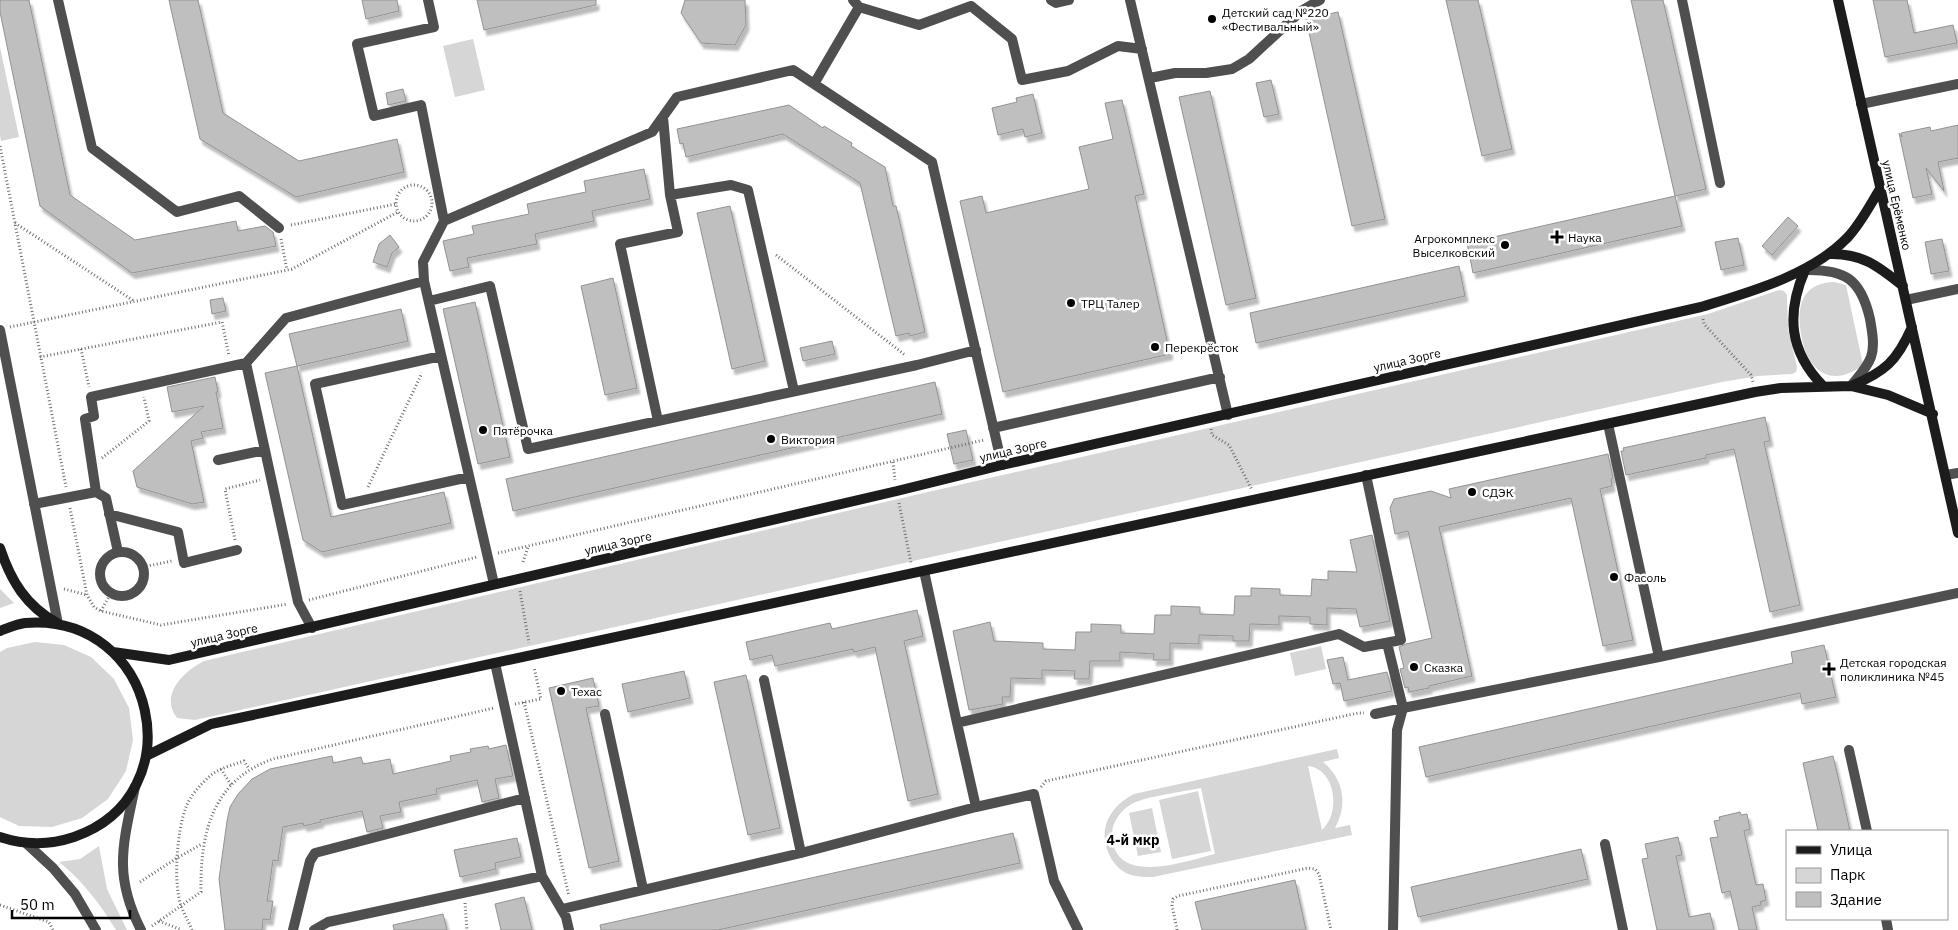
<svg xmlns="http://www.w3.org/2000/svg" width="1958" height="930" viewBox="0 0 1958 930" font-family="'IBM Plex Sans',sans-serif">
	<style>
		.green { fill: #d6d6d6; fill-rule: evenodd }
		.building { fill: #bfbfbf; stroke: #939393; filter: url(#shadow) }
		.lines { fill: none; stroke-linecap: round; stroke-linejoin: round }
		.path { stroke: #717171; stroke-width: 3; stroke-dasharray: 1 2.5; stroke-linecap: butt }
		.service { stroke: #4f4f4f; stroke-width: 10 }
		.minor { stroke: #4f4f4f; stroke-width: 10 }
		.secondary { stroke: #1c1c1c; stroke-width: 10 }
		.poi-dot { fill: #000; stroke: #fff; stroke-width: 2 }
		.labels { text-anchor: middle; dominant-baseline: central; stroke-width: 5; stroke-linejoin: round; paint-order: stroke }
		.poi-label { font-size: 12px; fill: #000; stroke: #fff; text-anchor: start }
		.street-label { font-size: 12px; fill: #000; stroke: #fff }
		.neighbourhood-label { font-size: 14px; font-weight: bold; fill: #000; stroke: #fff }
	</style>
	<defs>
		<filter id="shadow"><feDropShadow dx="3" dy="5.5" stdDeviation="1" flood-color="#0004"/></filter>
	</defs>
	<rect width="100%" height="100%" fill="#fff"/>
	<path class="green" d="M473 39 485 90 455 97 443 46Z
		M0 47 19 137 1 141 0 135Z
		M1834 282 1846 285 1863 365C1833 388 1809 373 1802 339 1796 311 1799 283 1834 282Z
		M1779 290 1784 291 1787 295 1788 329 1797 367 1796 372 1792 374 1758 376 1722 382 195 720 177 718C159 695 184 671 204 661L928 492 1708 314Z
		M0 589 14 603 0 608Z
		M35 642 64 645 91 657 114 679 129 708 133 740 126 771 108 799 82 818 52 827 19 826 0 817V652L7 648Z
		M1321 646 1326 669 1295 676 1290 653Z
		M1337 749 1339 758 1323 762C1344 779 1348 805 1335 828L1350 825 1352 835 1153 877C1144 877 1134 877 1126 873 1117 868 1112 861 1108 852 1098 827 1111 806 1134 794ZM1308 766C1336 769 1341 813 1322 830ZM1201 788 1215 854C1186 861 1113 888 1112 834 1112 823 1120 811 1130 805 1145 796 1182 792 1201 788Z
		M1198 791 1211 851 1172 859 1159 800Z
		M1152 808 1161 852 1138 856 1129 813Z
		M99 846 107 889 127 930H116C100 904 83 881 59 862L80 859Z"/>
	<path class="building" d="M0 0H29L70 195 135 240 236 221 238 231 265 226 273 232 276 246 132 273 40 206 0 12Z
		M169 0H198L223 113 299 161 397 139 404 172 296 197 200 139Z
		M362 0H397L399 11 366 19Z
		M477 0H596V5L484 30Z
		M685 0H745L746 25 735 45 701 43 681 13Z
		M1446 0H1478L1512 149 1482 156Z
		M1631 0H1663L1706 189 1675 196Z
		M1873 0H1907L1914 33 1953 25 1957 43 1885 57Z
		M1338 12 1385 219 1352 226 1306 19Z
		M1271 80 1279 114 1264 117 1256 83Z
		M403 89 406 101 388 105 386 93Z
		M1210 91 1256 298 1226 305 1179 97Z
		M1033 94 1042 133 1025 137 1023 129 998 135 992 108 1017 102 1016 98Z
		M1122 100 1144 194 1135 196 1170 354 1003 392 960 201 982 196 986 213 1089 189 1079 147 1113 139 1105 103Z
		M789 105 823 128 824 126 852 143 851 146 885 167 893 206H896L925 332 910 336 909 333 896 336 860 183 783 134 686 157 683 143 680 144 677 129Z
		M1958 125V158L1938 162 1944 191 1926 168 1932 194 1913 198 1899 133 1902 137 1901 133 1930 127 1931 131Z
		M644 169 650 199 592 211 594 221 535 234 537 244 467 258 469 267 450 271 443 241 474 234 472 226 529 214 527 204 586 192 584 181Z
		M1675 196 1682 226 1473 273 1467 243Z
		M730 206 765 361 732 369 697 213Z
		M1788 217 1798 226 1772 255 1762 246Z
		M390 235 399 247 392 253 387 267 373 262 379 244Z
		M1738 238 1744 265 1721 270 1715 242Z
		M1942 239 1949 271 1931 274 1925 242Z
		M1459 266 1465 296 1256 343 1250 313Z
		M613 278 637 388 605 395 581 286Z
		M223 298 226 311 212 314 210 300Z
		M475 302 510 457 478 464 443 309Z
		M401 309 408 341 297 366 289 334Z
		M832 341 835 354 803 361 800 348Z
		M297 366 331 517 444 492 451 523 322 552 303 540 265 373Z
		M215 377 218 392H216L223 428 201 432 203 438 191 441 204 502 192 504 137 487 133 471 204 406 172 412 167 387Z
		M935 382 942 414 513 511 506 479Z
		M1765 417 1770 441 1764 442 1800 605 1770 612 1734 449 1706 455V458L1626 475 1621 451H1624L1623 448Z
		M966 430 973 460 954 464 947 434Z
		M1608 454 1613 478 1611 479 1612 486 1600 489 1633 640 1603 646 1571 498 1439 527 1472 676 1429 686V688L1409 692 1408 687 1405 688 1400 669 1404 668 1399 647 1406 644 1432 638 1408 531 1395 534 1390 508 1394 499 1431 491 1451 498 1449 489Z
		M1372 535 1390 621 1360 627 1356 609 1327 608V625L1310 624V617L1279 616V625L1250 624 1249 641H1233V636L1199 635V644L1170 643V660H1153L1154 654 1120 652V661H1090L1089 679H1074L1075 671 1042 670V679L1011 678 1010 697H1002L1003 704 969 710 953 631 990 622 994 641 1043 643V649L1075 650 1076 632H1091V624L1121 625V633L1154 634 1155 615H1171V606L1200 607V614L1234 615 1235 596H1251V588L1280 589V595L1311 596 1312 579 1328 580V571L1357 572 1350 540Z
		M917 610 923 636 904 641 938 794 908 801 875 647 854 652 853 649 775 666 772 655 750 660 746 642 830 623 832 629Z
		M1824 645 1836 697 1802 704 1800 693 1426 777 1419 747 1793 663 1791 652Z
		M1343 657 1348 680 1387 672 1392 691 1344 701 1340 683 1333 684 1327 660Z
		M684 671 690 698 628 712 622 684Z
		M746 675 780 828 748 835 714 682Z
		M593 678 599 706 586 708 619 861 589 868 549 688Z
		M506 745 513 776 495 779 499 798 482 802 477 780 436 789 437 794 399 802 401 812 380 816 383 828 367 832 362 811 320 820 321 822 304 826 303 823 283 827 278 861 273 860 270 882 267 901H273L270 920 263 919 262 930H225L219 879 227 821 230 807 238 794 252 779 270 769 332 756 333 763 361 757 363 764 390 759 393 774 451 761 450 756 471 752 470 749 488 746 489 749Z
		M1833 756 1839 781 1850 831H1818L1803 763Z
		M1740 812 1741 815 1747 814 1750 829 1744 831 1756 885 1763 884 1766 900 1760 902 1761 905 1752 907 1757 930H1739L1730 891 1722 893 1710 838 1718 837 1714 821 1720 820 1719 817Z
		M1013 833 1020 863 718 930H601L600 925Z
		M1678 837 1682 855 1676 856 1689 917 1710 913 1714 930H1657L1642 859 1648 858 1645 844Z
		M517 838 521 857 495 863 496 869 460 877 454 850Z
		M1581 849 1588 879 1418 917 1411 887Z
		M1295 880 1306 930H1202L1195 902Z
		M524 897 532 930H501L495 904Z
		M443 914 447 930H394L393 925Z"/>
	<g class="lines">
		<path class="path" d="M0 146 66 487
			M396 203a18 18 0 1 1 36 0a18 18 0 1 1-36 0Z
			M15 223 134 301
			M291 225 396 204
			M281 239 287 270
			M776 255 905 355
			M1703 319 1704 324 1751 375 1753 382
			M10 327 292 269 398 212
			M81 349 89 387
			M40 357 222 322 229 356
			M1211 429 1212 435 1229 445 1252 490
			M102 458 149 421 144 397
			M893 462 895 480
			M368 487 422 373
			M899 503 911 563
			M70 508 87 595 94 607 101 611 161 625 288 604
			M235 540 225 489 260 480
			M498 553 984 440
			M523 562 528 547
			M143 567 172 561
			M64 589 87 595
			M520 591 529 643
			M309 600 477 557
			M101 611 111 593
			M524 702 569 896
			M515 704 541 699 534 667
			M221 769 231 785
			M1041 787 1046 781 1358 713H1364
			M140 882 177 858 202 844
			M465 903 467 930
			M0 905 49 922 53 930
			M159 921 182 930
			M152 926 201 892C200 834 212 780 273 759L494 708
			M192 930C189 922 184 914 181 906 173 881 177 831 186 807 190 796 201 784 210 776 219 768 233 765 244 761L249 769
			M1177 930 1172 905 1173 899 1178 896 1308 868 1315 869 1319 874 1331 930"/>
		<path class="service" d="M58 0 92 148 177 212 239 196 279 228
			M428 0 434 27 357 44 374 116 421 105 444 221
			M853 0 859 7 919 25 971 6
			M1051 0 1056 3 1069 0
			M1130 0 1228 415
			M1682 0 1720 183
			M971 6 1012 39 1022 80 1068 71 1118 46 1142 49
			M1150 78 1175 73H1206L1232 69 1249 59 1301 11 1320 0
			M814 84 859 7
			M663 117 670 195 731 185 748 190 794 391
			M1805 270C1845 269 1861 279 1870 319 1872 331 1875 346 1871 357 1867 368 1858 377 1851 386
			M429 301 490 286 528 449 917 365 976 350
			M0 330 58 624
			M441 356 315 384 342 505 469 477
			M658 421 620 244 678 232 670 195
			M1608 424 1659 657
			M993 428 1220 377
			M218 460 265 450
			M96 492 106 498 118 552
			M34 504 96 492 85 419 94 416 91 397 246 363
			M109 514 178 532 184 563 237 550
			M100 574a22 22 0 1 1 44 0a22 22 0 1 1-44 0Z
			M924 571 957 723 1339 634 1364 647 1401 640 1366 475
			M494 584 424 281 423 262 444 221 652 132 677 97 793 70 932 162 1002 465
			M312 628 298 602 246 363 286 318 424 281
			M1387 643 1403 708 1659 657 1958 593
			M495 663 542 876 566 917 569 930
			M764 680 801 853
			M605 714 643 889
			M1375 714 1403 708 1397 730 1393 930
			M1849 750 1867 831
			M976 807 1034 794 1054 881 1078 930
			M1605 844 1623 930
			M562 909 801 853 976 807 957 723
			M1886 919 1888 930
			M293 930 310 861 315 853 525 798
			M314 930 328 922 542 876"/>
		<path class="minor" d="M1861 104 1958 84
			M1906 300 1958 289
			M1946 475 1958 473
			M135 787C123 844 113 875 141 930
			M26 843 53 868 75 894 96 930"/>
		<path class="secondary" d="M1838 0 1958 533
			M1829 254C1862 253 1878 266 1903 286
			M1805 270C1786 314 1789 351 1823 386
			M1851 386C1885 372 1897 361 1912 327
			M0 548C11 581 26 606 57 623
			M0 631C8 628 17 624 25 623 157 612 196 795 74 837 50 845 24 845 0 837
			M113 652 169 660 897 491 1002 465 1701 307C1750 292 1812 275 1848 237 1861 223 1870 205 1880 189
			M146 756 211 724 1755 392 1781 388 1851 386 1888 395 1933 414"/>
	</g>
	<g class="poi-dot">
		<circle cx="1212" cy="19" r="5"/>
		<path d="M1554.5 229.5h5v5h5v5h-5v5h-5v-5h-5v-5h5z"/>
		<circle cx="1505" cy="245" r="5"/>
		<circle cx="1071" cy="303" r="5"/>
		<circle cx="1155" cy="347" r="5"/>
		<circle cx="483" cy="430" r="5"/>
		<circle cx="771" cy="439" r="5"/>
		<circle cx="1472" cy="492" r="5"/>
		<circle cx="1614" cy="577" r="5"/>
		<circle cx="1414" cy="667" r="5"/>
		<path d="M1826.5 661.5h5v5h5v5h-5v5h-5v-5h-5v-5h5z"/>
		<circle cx="561" cy="691" r="5"/>
	</g>
	<g class="labels">
		<g class="poi-label">
			<text x="1222" y="12">Детский сад №220<tspan x="1222" dy="14">«Фестивальный»</tspan></text>
			<text x="1568" y="237">Наука</text>
			<text x="1495" y="238" text-anchor="end">Агрокомплекс<tspan x="1495" dy="14">Выселковский</tspan></text>
			<text x="1081" y="303">ТРЦ Талер</text>
			<text x="1165" y="347">Перекрёсток</text>
			<text x="493" y="430">Пятёрочка</text>
			<text x="781" y="439">Виктория</text>
			<text x="1482" y="492">СДЭК</text>
			<text x="1624" y="577">Фасоль</text>
			<text x="1840" y="662">Детская городская<tspan x="1840" dy="14">поликлиника №45</tspan></text>
			<text x="1424" y="667">Сказка</text>
			<text x="571" y="691">Техас</text>
		</g>
		<g class="street-label">
			<text transform="translate(1897 205) rotate(77)">улица Ерёменко</text>
			<text transform="translate(1407 360) rotate(-13)">улица Зорге</text>
			<text transform="translate(1013 450) rotate(-13)">улица Зорге</text>
			<text transform="translate(618 543) rotate(-13)">улица Зорге</text>
			<text transform="translate(224 635) rotate(-13)">улица Зорге</text>
		</g>
		<g class="neighbourhood-label">
			<text x="1133" y="840">4-й мкр</text>
		</g>
	</g>
	<rect x="1786" y="830" width="162" height="90" fill="#ffffff" stroke="#999999"/>
	<rect x="1796" y="846" width="25" height="8" fill="#1c1c1c" stroke="#999999"/>
	<text x="1830" y="855" font-size="15" fill="#000000">Улица</text>
	<rect x="1796" y="868" width="25" height="15" fill="#d6d6d6" stroke="#999999"/>
	<text x="1830" y="880" font-size="15" fill="#000000">Парк</text>
	<rect x="1796" y="892" width="25" height="15" fill="#bfbfbf" stroke="#999999"/>
	<text x="1830" y="905" font-size="15" fill="#000000">Здание</text>
	<path d="M12 910v8h118v-8" fill="none" stroke="#000000" stroke-width="2.5"/>
	<text x="20" y="910" font-size="15" fill="#000000" stroke="#ffffff" stroke-width="4" paint-order="stroke">50 m</text>
</svg>
